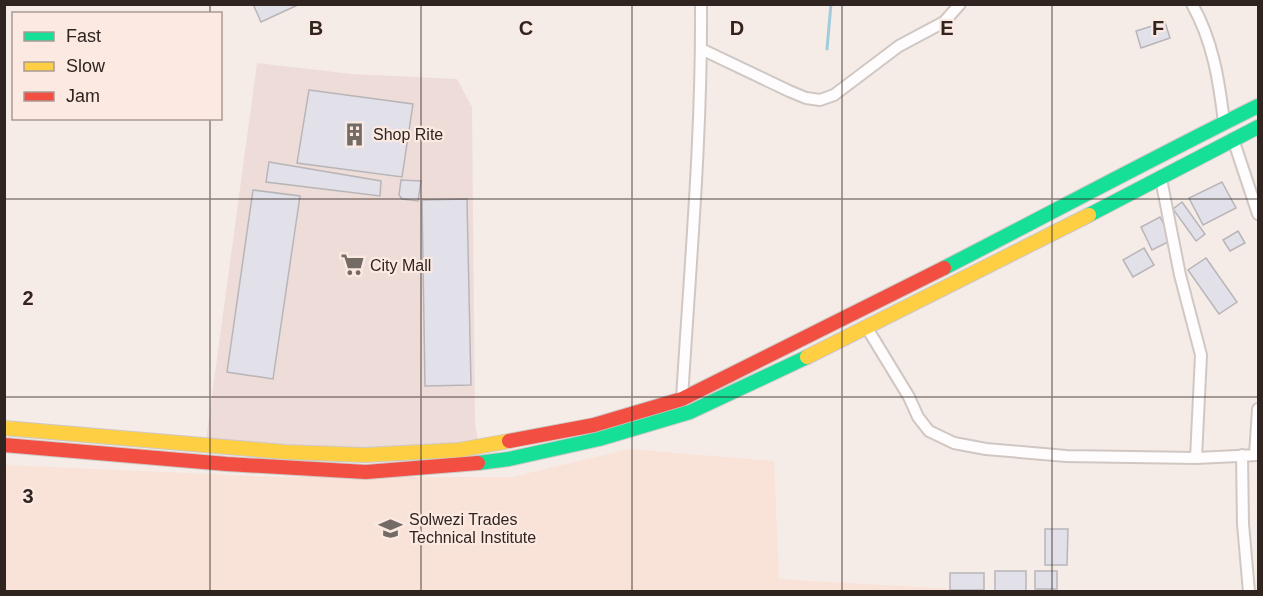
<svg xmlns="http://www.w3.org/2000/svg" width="1263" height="596" viewBox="0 0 1263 596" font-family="Arial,sans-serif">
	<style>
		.commercial { fill: #eedcd8 }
		.built { fill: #f9e2d7 }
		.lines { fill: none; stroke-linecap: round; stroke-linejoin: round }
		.stream { stroke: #a0ccdc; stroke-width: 3 }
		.building { fill: #e2e0e9; stroke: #b8b5b8; stroke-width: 1.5 }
		.street-casing { stroke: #d0c7c3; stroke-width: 14 }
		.fast-casing { stroke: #cdc8c6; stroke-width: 16 }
		.slow-casing { stroke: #cdc8c6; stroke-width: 16 }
		.jam-casing { stroke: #cdc8c6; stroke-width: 16 }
		.street { stroke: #fefcfc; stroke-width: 10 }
		.fast { stroke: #16e098; stroke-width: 14 }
		.slow { stroke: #ffcf43; stroke-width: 14 }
		.jam { stroke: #f24e42; stroke-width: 14 }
		.grid { fill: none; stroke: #2f2420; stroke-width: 1.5; stroke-opacity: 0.55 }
		.labels { text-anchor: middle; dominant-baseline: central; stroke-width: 4.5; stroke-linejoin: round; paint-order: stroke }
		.poi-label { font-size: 16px; fill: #2f2420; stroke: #fbe9e2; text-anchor: start }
		.grid-label { font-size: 20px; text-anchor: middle; font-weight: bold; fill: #2f2420; stroke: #fbe9e2; stroke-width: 4.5; stroke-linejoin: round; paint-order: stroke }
	</style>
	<rect width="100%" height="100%" fill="#f5ece8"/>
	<path class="commercial" d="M257 63 352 74 457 79 472 107 475 423 479 446 343 449 206 440Z"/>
	<path class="built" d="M629 449 774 461 779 579 986 591 5 592V465L277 477H512Z"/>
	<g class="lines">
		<path class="stream" d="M827 49 831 4"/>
	</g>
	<path class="building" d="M253 4H300L261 22Z
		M1165 22 1170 38 1141 48 1136 31Z
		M309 90 413 104 402 177 297 163Z
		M269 162 381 181 380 196 266 182Z
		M401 180 421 181 418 201 402 199 399 195Z
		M1222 182 1236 208 1203 225 1189 198Z
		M253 190 300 196 273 379 227 372Z
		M467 199 471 385 425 386 422 200Z
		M1182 202 1205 234 1196 241 1173 209Z
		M1160 217 1172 240 1152 250 1141 227Z
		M1238 231 1245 243 1230 251 1223 240Z
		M1144 248 1154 265 1133 277 1123 260Z
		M1206 258 1237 302 1219 314 1188 270Z
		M1045 529H1068L1067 565H1045Z
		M995 571H1026V591H995Z
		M1035 571H1057V589H1035Z
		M950 573H984V590H950Z"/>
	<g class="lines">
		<defs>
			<path id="street" d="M1192 4C1213 41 1219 81 1224 122
				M701 49 789 91 806 98 820 100 834 95 899 46 944 22 960 4
				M1233 139 1258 214
				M1161 179 1180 275 1201 355 1196 458
				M867 328 909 397 918 417 929 431 954 443 986 449 1066 456 1196 458 1258 455
				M682 399C690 267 702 136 701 4
				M1242 455 1243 524 1249 592
				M1255 455 1258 409"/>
			<path id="fast" d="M1089 215 1258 127
				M944 268C1049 214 1153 158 1258 106
				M478 463 509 459 599 439 690 412 807 357"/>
			<path id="slow" d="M807 357 1089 215
				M4 428 285 452 365 455 459 450 509 441"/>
			<path id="jam" d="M509 441 594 425 682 399 944 268
				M4 445 227 464 366 472 478 463"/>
		</defs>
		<use href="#street" class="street-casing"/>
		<use href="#fast" class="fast-casing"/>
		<use href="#slow" class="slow-casing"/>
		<use href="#jam" class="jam-casing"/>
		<use href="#street" class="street"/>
		<use href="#fast" class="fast"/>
		<use href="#slow" class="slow"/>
		<use href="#jam" class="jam"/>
	</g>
	<path class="grid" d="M210 4V14M421 4V592M632 4V592M842 4V592M1052 4V592M210 118V592M4 199H1258M4 397H1258"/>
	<defs>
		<symbol id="building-bare" viewBox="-9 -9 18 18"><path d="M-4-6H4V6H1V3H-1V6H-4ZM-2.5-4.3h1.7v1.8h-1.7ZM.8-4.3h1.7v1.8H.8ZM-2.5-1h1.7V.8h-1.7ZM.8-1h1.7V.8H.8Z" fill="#746a66" stroke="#fbe9e2" stroke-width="2.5" paint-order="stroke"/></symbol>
		<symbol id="supermarket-bare" viewBox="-9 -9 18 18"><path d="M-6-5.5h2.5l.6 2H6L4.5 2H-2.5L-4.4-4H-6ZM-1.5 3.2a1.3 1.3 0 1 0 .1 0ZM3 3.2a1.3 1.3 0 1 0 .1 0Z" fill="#746a66" stroke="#fbe9e2" stroke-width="2.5" paint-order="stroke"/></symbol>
		<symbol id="university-bare" viewBox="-9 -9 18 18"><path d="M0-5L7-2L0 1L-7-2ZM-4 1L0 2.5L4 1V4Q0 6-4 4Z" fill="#746a66" stroke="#fbe9e2" stroke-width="2.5" paint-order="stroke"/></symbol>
	</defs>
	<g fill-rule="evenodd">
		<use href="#building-bare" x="338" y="118" width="33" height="33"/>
		<use href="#supermarket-bare" x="336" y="248" width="33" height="33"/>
		<use href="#university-bare" x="374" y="512" width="33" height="33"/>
	</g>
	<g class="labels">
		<g class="poi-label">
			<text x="373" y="134">Shop Rite</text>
			<text x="370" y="265">City Mall</text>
			<text x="409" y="519">Solwezi Trades<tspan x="409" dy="18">Technical Institute</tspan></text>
		</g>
	</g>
	<g class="grid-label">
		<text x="316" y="35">B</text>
		<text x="526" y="35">C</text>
		<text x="737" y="35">D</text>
		<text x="947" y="35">E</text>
		<text x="1158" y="35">F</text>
		<text x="28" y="305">2</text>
		<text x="28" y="503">3</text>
	</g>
	<rect width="1263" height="596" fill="none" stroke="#2f2420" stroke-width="12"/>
	<rect x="12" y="12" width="210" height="108" fill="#fbe9e2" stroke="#a99a94" stroke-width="1.5"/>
	<rect x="24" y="32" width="30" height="9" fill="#16e098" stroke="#a99a94" stroke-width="1.5"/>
	<text x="66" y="42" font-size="18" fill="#2f2420">Fast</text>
	<rect x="24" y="62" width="30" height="9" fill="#ffcf43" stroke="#a99a94" stroke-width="1.5"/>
	<text x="66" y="72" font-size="18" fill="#2f2420">Slow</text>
	<rect x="24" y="92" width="30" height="9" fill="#f24e42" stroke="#a99a94" stroke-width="1.5"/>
	<text x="66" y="102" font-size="18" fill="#2f2420">Jam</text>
</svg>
